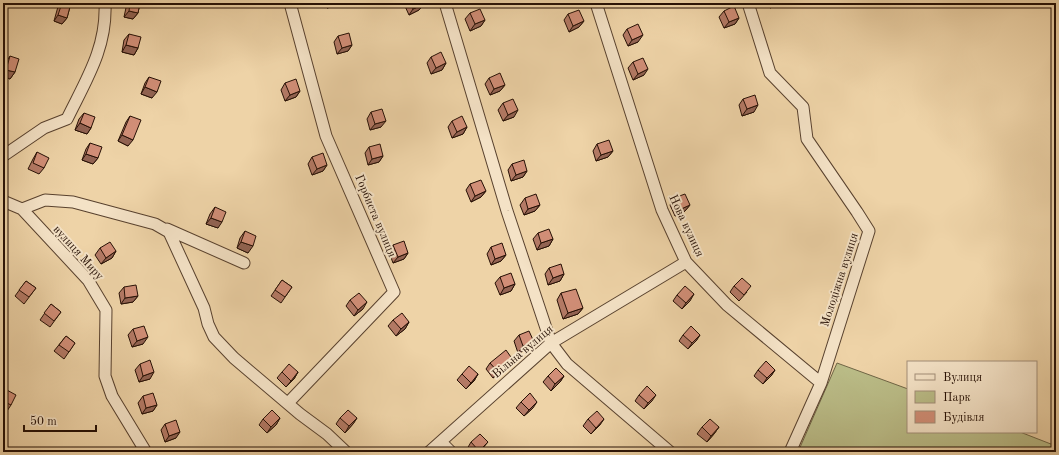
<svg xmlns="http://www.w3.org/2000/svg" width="1059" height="455" viewBox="0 0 1059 455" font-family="'Old Standard TT',serif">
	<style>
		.green { fill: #babc87; stroke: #706646 }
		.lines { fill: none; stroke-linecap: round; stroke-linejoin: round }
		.minor-casing { stroke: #58412e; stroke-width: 13 }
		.minor { stroke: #f4e2c6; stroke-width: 11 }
		.wall { fill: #b47a66; stroke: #261005 }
		.shaded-wall { fill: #926353; stroke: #261005 }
		.building { fill: #d18e77; stroke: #261005 }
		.labels { text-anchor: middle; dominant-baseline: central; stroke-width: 4; stroke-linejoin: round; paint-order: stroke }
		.street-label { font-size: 12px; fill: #261005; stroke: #f4e2c6 }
	</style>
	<rect width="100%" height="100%" fill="#eed3a7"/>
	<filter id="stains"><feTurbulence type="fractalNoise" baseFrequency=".005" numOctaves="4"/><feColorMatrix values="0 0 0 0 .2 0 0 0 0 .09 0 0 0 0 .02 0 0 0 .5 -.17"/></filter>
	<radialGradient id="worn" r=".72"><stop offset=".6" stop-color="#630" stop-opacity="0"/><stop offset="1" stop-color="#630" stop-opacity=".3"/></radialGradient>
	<path class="green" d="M837 363 908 389V432H1020L1056 446V452H798Z"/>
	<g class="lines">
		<defs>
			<path id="minor" d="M445 3 507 211 551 343 567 364 670 452
				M596 3 662 210 686 262 727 305 821 383 790 452
				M748 3 770 73 803 107 807 139 857 212 869 231 821 383
				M3 156 44 128 67 119C86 80 107 48 105 3
				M3 201 22 209 45 200 73 202 155 224 169 232 204 308 208 324 214 337 234 358 300 414 327 434 346 452
				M22 209 88 280 106 310 105 376 112 396 146 452
				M167 229 244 263
				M288 403 394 292 326 136 290 3
				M441 442 451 452
				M429 452 551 343 686 262"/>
		</defs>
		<use href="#minor" class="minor-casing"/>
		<use href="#minor" class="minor"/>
	</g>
	<path class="wall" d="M59 3H71L67 18 62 24 54 21Z
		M127 3H140L138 13 133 19 124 17Z
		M325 3H339L338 5 327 8Z
		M404 3H423L424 4 419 10 409 15 404 4Z
		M767 3H780L770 8Z
		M724 11 739 18 735 24 724 28 719 17Z
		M470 13 485 20 481 26 470 31 465 19Z
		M568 14 584 21 579 27 569 32 564 20Z
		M627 29 638 42 628 46 623 35Z
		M129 34 138 48 134 55 122 52 124 40Z
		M338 36 352 45 348 51 337 54 334 42Z
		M10 56 15 72 10 79 3 76V71L6 62Z
		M431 57 446 63 442 70 431 74 427 63Z
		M633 62 644 75 633 80 628 68Z
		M149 77 152 98 141 94 145 83Z
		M489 78 505 85 500 91 490 95 485 84Z
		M285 83 300 91 296 97 285 101 281 90Z
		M743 99 754 112 742 116 739 105Z
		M503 103 514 117 503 121 498 110Z
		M371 112 381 127 370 130 367 119Z
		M84 113 91 128 87 134 75 130 79 119Z
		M130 116 128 146 118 141 126 122Z
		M452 121 467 127 463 134 452 138 448 127Z
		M90 143 98 158 93 164 82 160 86 149Z
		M597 144 613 151 608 157 596 161 593 151Z
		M369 147 383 156 379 162 368 165 365 153Z
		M37 152 44 168 39 174 28 169 33 159Z
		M312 157 327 165 323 171 312 175 308 164Z
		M512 164 527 171 523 177 511 181 508 170Z
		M470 184 486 191 481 197 471 202 466 190Z
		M525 198 540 205 535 211 524 215 520 205Z
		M674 198 690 205 685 211 675 216 670 205Z
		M215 207 218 228 206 224 210 214Z
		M245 231 248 253 237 248 240 238Z
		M538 233 553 239 549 246 537 250 533 239Z
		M393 245 408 253 404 259 393 263 389 252Z
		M491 247 506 255 501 261 491 265 487 254Z
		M100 248 116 251 112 258 101 264 95 255Z
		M549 268 564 274 560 281 548 285 545 274Z
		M500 277 515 284 511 291 500 295 495 283Z
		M282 280 292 287 281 303 271 296Z
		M26 281 36 288 24 304 15 296Z
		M734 286 747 292 739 301 730 292Z
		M124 287 138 296 133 302 121 304 119 293Z
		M561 293 583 308 578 314 563 319 557 300Z
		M677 295 690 301 682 309 673 301Z
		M350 300 363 309 354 316 346 306Z
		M51 304 61 312 50 327 40 320Z
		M393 320 409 322 405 329 396 336 388 326Z
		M133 329 143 344 132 347 128 335Z
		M519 335 534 342 529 349 518 353 514 341Z
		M683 335H700L696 341 688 349 679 341Z
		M66 336 75 343 64 359 54 351Z
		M513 360 509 366 493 378 486 369 490 363Z
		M140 364 150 379 139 382 135 370Z
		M758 370H775L771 376 763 384 754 376Z
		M282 372H298L294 379 286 387 277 378Z
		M462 374H478L474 381 466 389 457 380Z
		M548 376H564L560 382 551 391 543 382Z
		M5 389 11 405 7 411 3 409V392Z
		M639 395 652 401 644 409 635 401Z
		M143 396 157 405 153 411 142 414 138 403Z
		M521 402 533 408 524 416 516 408Z
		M280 418 276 425 267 433 259 425 263 419Z
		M340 418H357L353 424 345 433 336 424Z
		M588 419 600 425 591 434 583 426Z
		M165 424 176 438 165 442 161 430Z
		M702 427H719L714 434 707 442 697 434Z
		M471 442 483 448 480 452H470L467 449Z"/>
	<path class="shaded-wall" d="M331 3H339L338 5 327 8Z
		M773 3H780L770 8Z
		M424 4 419 10 409 15 413 9Z
		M129 11 138 13 133 19 124 17Z
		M58 15 67 18 62 24 54 21Z
		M739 18 735 24 724 28 729 22Z
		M485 20 481 26 470 31 475 24Z
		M584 21 579 27 569 32 573 26Z
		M643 35 638 42 628 46 632 40Z
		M126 45 138 48 134 55 122 52Z
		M352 45 348 51 337 54 342 48Z
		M446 63 442 70 431 74 436 68Z
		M648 69 644 75 633 80 638 74Z
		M6 70 15 72 10 79 3 76V74Z
		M505 85 500 91 490 95 494 89Z
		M145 87 157 92 152 98 141 94Z
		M300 91 296 97 285 101 290 95Z
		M758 105 754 112 742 116 747 109Z
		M518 110 514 117 503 121 508 115Z
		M386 121 381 127 370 130 375 124Z
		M80 123 91 128 87 134 75 130Z
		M467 127 463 134 452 138 457 132Z
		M122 135 133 140 128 146 118 141Z
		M613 151 608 157 596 161 601 155Z
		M86 154 98 158 93 164 82 160Z
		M383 156 379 162 368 165 372 159Z
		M327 165 323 171 312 175 317 169Z
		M527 171 523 177 511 181 516 175Z
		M486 191 481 197 471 202 475 196Z
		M540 205 535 211 524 215 528 209Z
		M690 205 685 211 675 216 679 210Z
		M211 218 222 222 218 228 206 224Z
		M553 239 549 246 537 250 541 243Z
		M241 242 253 246 248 253 237 248Z
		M116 251 112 258 101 264 106 258Z
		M408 253 404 259 393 263 398 257Z
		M506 255 501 261 491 265 495 259Z
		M564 274 560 281 548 285 553 278Z
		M515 284 511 291 500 295 504 288Z
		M694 294 690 301 682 309 686 303Z
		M138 296 133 302 121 304 125 298Z
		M367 302 363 309 354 316 358 310Z
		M583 308 578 314 563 319 568 313Z
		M409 322 405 329 396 336 401 329Z
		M700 335 696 341 688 349 692 343Z
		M148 337 143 344 132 347 137 341Z
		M534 342 529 349 518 353 523 346Z
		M513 360 509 366 493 378 498 372Z
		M775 370 771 376 763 384 767 378Z
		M154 372 150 379 139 382 143 376Z
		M298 372 294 379 286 387 291 381Z
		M478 374 474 381 466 389 471 383Z
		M564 376 560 382 551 391 555 384Z
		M656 395 652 401 644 409 648 403Z
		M537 402 533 408 524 416 529 410Z
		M157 405 153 411 142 414 146 408Z
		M280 418 276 425 267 433 271 427Z
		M357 418 353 424 345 433 349 426Z
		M604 419 600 425 591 434 596 428Z
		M719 427 714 434 707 442 711 436Z
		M180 432 176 438 165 442 169 436Z
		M488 442 483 448 480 452H478Z"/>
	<path class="building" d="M62 3H71L67 18 58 15Z
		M130 3H140L138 13 129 11Z
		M411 3H423L424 4 413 9Z
		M734 6 739 18 729 22 724 11Z
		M480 9 485 20 475 24 470 13Z
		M579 10 584 21 573 26 568 14Z
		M638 24 643 35 632 40 627 29Z
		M349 33 352 45 342 48 338 36Z
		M129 34 141 37 138 48 126 45Z
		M441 52 446 63 436 68 431 57Z
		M10 56 19 59 15 72 6 70Z
		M643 58 648 69 638 74 633 62Z
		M500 73 505 85 494 89 489 78Z
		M149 77 161 81 157 92 145 87Z
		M296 79 300 91 290 95 285 83Z
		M755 95 758 105 747 109 743 99Z
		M513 99 518 110 508 115 503 103Z
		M382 109 386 121 375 124 371 112Z
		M84 113 95 117 91 128 80 123Z
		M130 116 141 120 133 140 122 135Z
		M462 116 467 127 457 132 452 121Z
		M609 140 613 151 601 155 597 144Z
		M90 143 102 147 98 158 86 154Z
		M380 144 383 156 372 159 369 147Z
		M37 152 49 158 44 168 33 163Z
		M323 153 327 165 317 169 312 157Z
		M524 160 527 171 516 175 512 164Z
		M481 180 486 191 475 196 470 184Z
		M536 194 540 205 528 209 525 198Z
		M685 194 690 205 679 210 674 198Z
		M215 207 226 212 222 222 211 218Z
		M549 229 553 239 541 243 538 233Z
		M245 231 256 236 253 246 241 242Z
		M404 241 408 253 398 257 393 245Z
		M110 242 116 251 106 258 100 248Z
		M502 243 506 255 495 259 491 247Z
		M3 258 6 261 3 265Z
		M561 264 564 274 553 278 549 268Z
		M511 273 515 284 504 288 500 277Z
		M742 278 751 286 744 295 734 286Z
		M282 280 292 287 285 297 275 290Z
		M26 281 36 288 29 297 19 290Z
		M136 285 138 296 125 298 124 287Z
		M685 286 694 294 686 303 677 295Z
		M576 289 583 308 568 313 561 293Z
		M359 293 367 302 358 310 350 300Z
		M51 304 61 312 54 321 44 313Z
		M402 313 409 322 401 329 393 320Z
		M144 326 148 337 137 341 133 329Z
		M691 326 700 335 692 343 683 335Z
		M529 331 534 342 523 346 519 335Z
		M66 336 75 343 69 352 59 345Z
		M506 350 513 360 498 372 490 363Z
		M150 360 154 372 143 376 140 364Z
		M766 361 775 370 767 378 758 370Z
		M289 364 298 372 291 381 282 372Z
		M469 366 478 374 471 383 462 374Z
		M556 368 564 376 555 384 548 376Z
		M647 386 656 395 648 403 639 395Z
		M5 389 16 395 11 405 3 401V393Z
		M153 393 157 405 146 408 143 396Z
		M530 393 537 402 529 410 521 402Z
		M272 410 280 418 271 427 263 419Z
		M348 410 357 418 349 426 340 418Z
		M597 411 604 419 596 428 588 419Z
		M710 419 719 427 711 436 702 427Z
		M176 420 180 432 169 436 165 424Z
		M480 434 488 442 479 451 471 442Z
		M316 449 319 452H313Z"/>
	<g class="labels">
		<g class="street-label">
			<text transform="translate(375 216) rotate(67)">Горбиста вулиця</text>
			<text transform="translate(686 226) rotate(65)">Нова вулиця</text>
			<text transform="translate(78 253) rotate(48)">вулиця Миру</text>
			<text transform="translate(840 280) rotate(-72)">Молодіжна вулиця</text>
			<text transform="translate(523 352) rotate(-40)">Вільна вулиця</text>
		</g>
	</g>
	<rect width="1059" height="455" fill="none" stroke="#eed3a7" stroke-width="16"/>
	<rect x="4" y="4" width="1051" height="447" fill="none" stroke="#261005" stroke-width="2"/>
	<rect x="8" y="8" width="1043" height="439" fill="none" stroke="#261005"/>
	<rect x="907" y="361" width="130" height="72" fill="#f4e2c6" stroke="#a28e79"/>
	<rect x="915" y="374" width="20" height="6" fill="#f4e2c6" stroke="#a28e79"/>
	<text x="943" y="381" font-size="12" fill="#261005">Вулиця</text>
	<rect x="915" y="391" width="20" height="12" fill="#babc87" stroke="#a28e79"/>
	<text x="943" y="401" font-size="12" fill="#261005">Парк</text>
	<rect x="915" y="411" width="20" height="12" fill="#d18e77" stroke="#a28e79"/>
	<text x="943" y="421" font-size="12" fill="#261005">Будівля</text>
	<path d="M24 425v6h72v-6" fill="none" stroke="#261005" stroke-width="2"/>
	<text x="30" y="425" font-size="12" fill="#261005" stroke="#f4e2c6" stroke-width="3" paint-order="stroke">50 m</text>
	<rect width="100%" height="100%" filter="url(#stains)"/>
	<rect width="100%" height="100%" fill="url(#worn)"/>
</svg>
